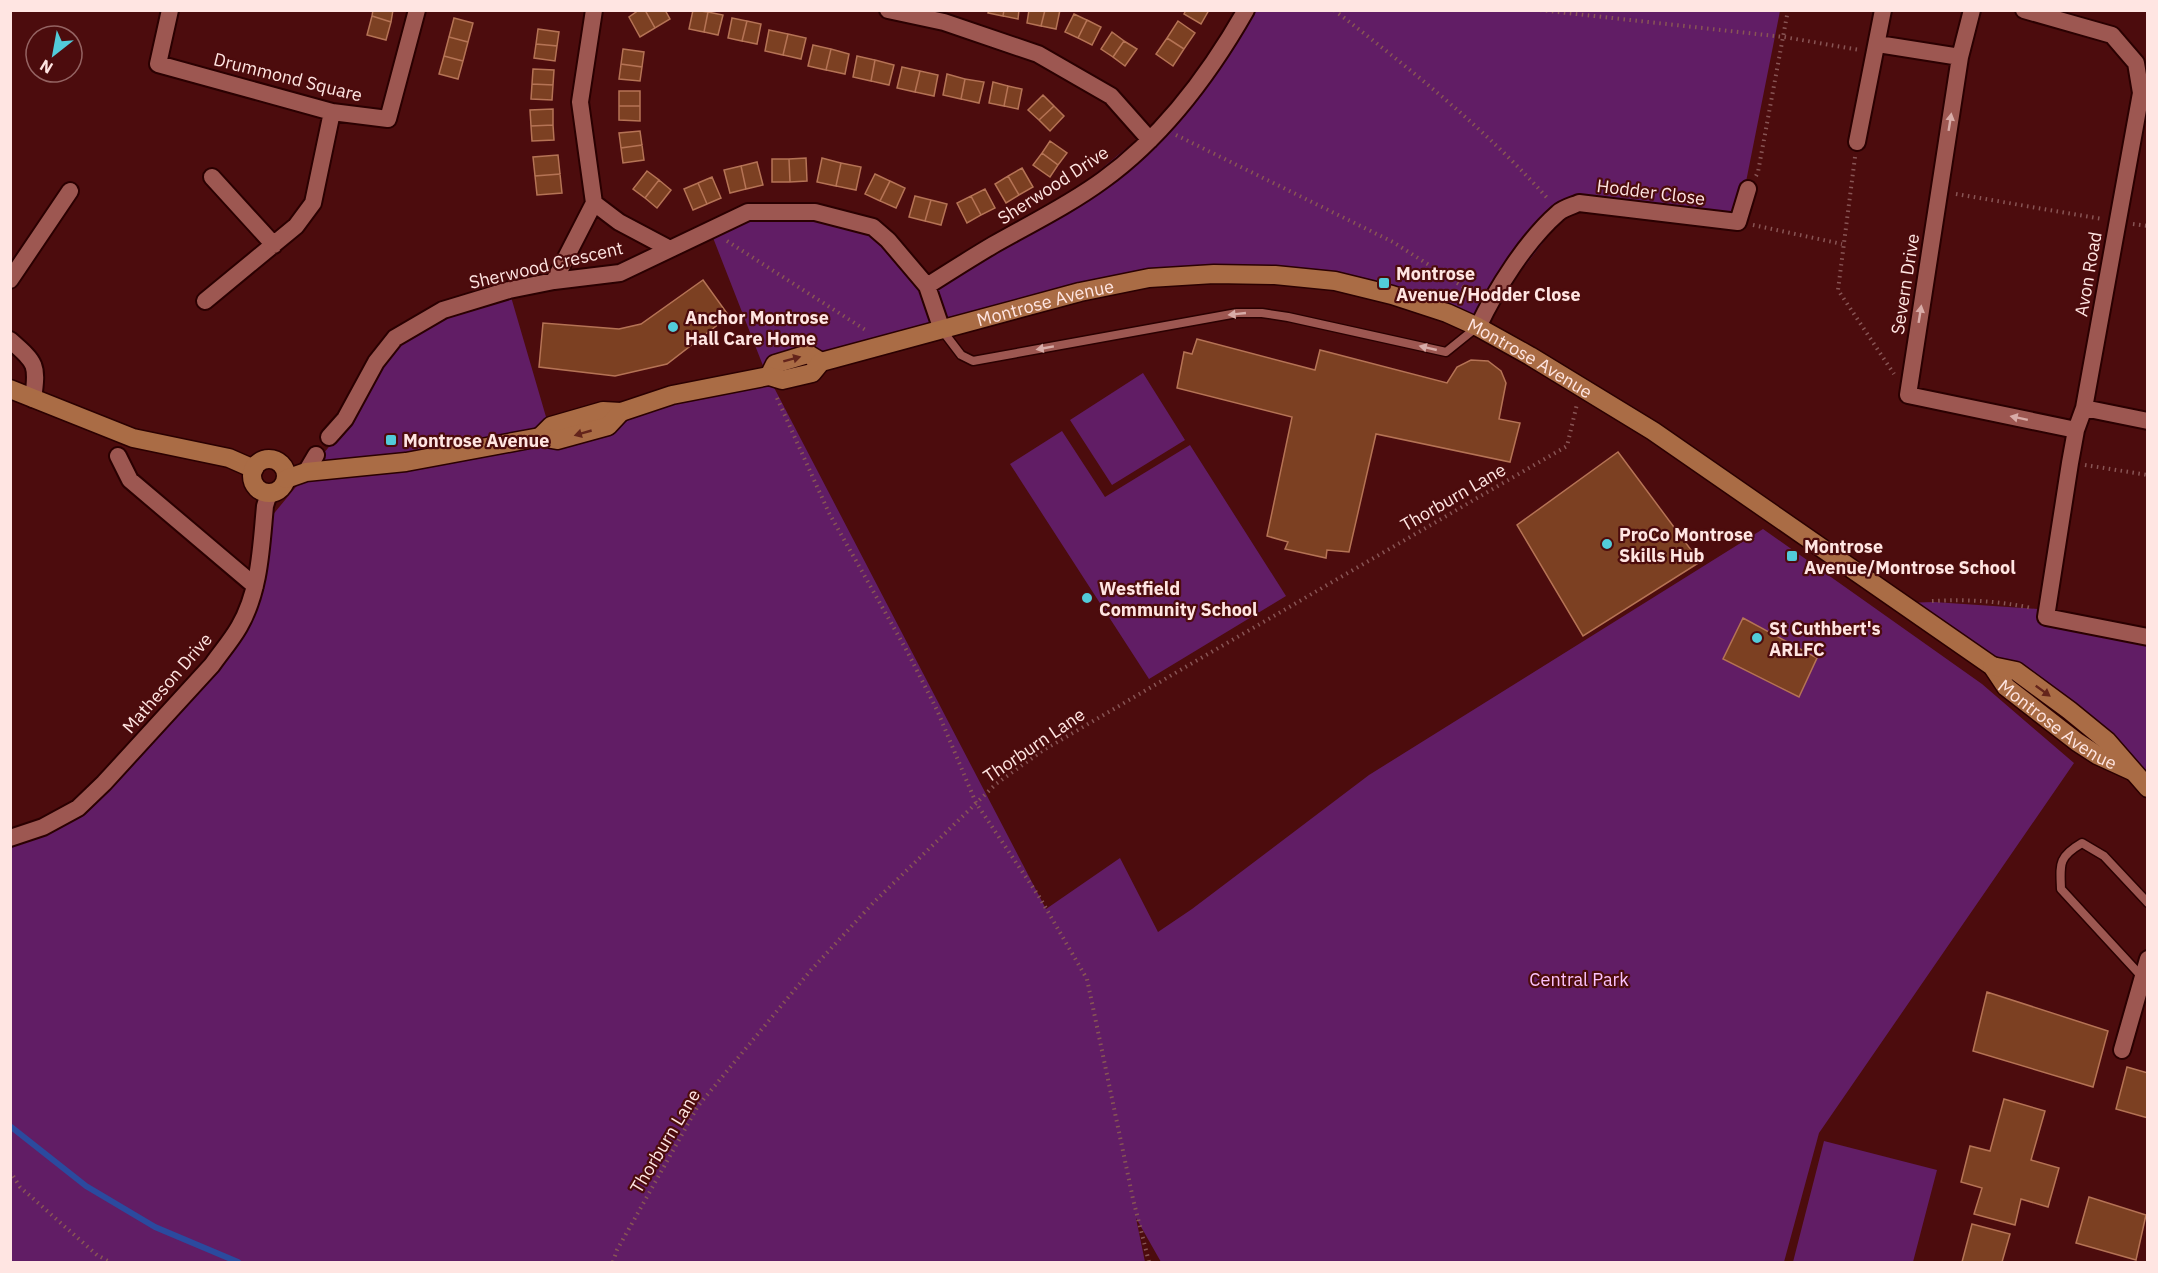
<svg xmlns="http://www.w3.org/2000/svg" width="2158" height="1273" viewBox="0 0 2158 1273" font-family="'IBM Plex Sans',sans-serif">
	<style>
		.green { fill: #611d65 }
		.lines { fill: none; stroke-linecap: round; stroke-linejoin: round }
		.stream { stroke: #2b4a9e; stroke-width: 6 }
		.building { fill: #7c4022; stroke: #b57355; stroke-width: 1.5 }
		.lane-casing { stroke: #2a0001; stroke-width: 11 }
		.street-casing { stroke: #2a0001; stroke-width: 20 }
		.secondary-casing { stroke: #2a0001; stroke-width: 21 }
		.path { stroke: #855; stroke-width: 4; stroke-dasharray: 1.5 4.5; stroke-linecap: butt }
		.lane { stroke: #9d5751; stroke-width: 8 }
		.street { stroke: #9d5751; stroke-width: 16 }
		.secondary { stroke: #aa6c45; stroke-width: 18 }
		.oneway { fill: #d8aca8 }
		.oneway2 { fill: #64241b }
		.poi-dot { fill: #52cbd9; stroke: #4c0c0d; stroke-width: 2 }
		.labels { text-anchor: middle; dominant-baseline: central; stroke-width: 4.5; stroke-linejoin: round; paint-order: stroke }
		.street-label { font-size: 18px; fill: #ffe5e2; stroke: #4c0c0d }
		.poi-label { font-size: 18px; font-weight: bold; fill: #ffe5e2; stroke: #4c0c0d; text-anchor: start }
		.park-label { font-size: 18px; fill: #fcc2fe; stroke: #4c0c0d }
	</style>
	<rect width="100%" height="100%" fill="#4c0c0d"/>
	<path class="green" d="M1248 11H1780L1738 222 1571 206 1478 327 1335 281 1149 278 768 376 1046 909 1120 858 1158 932 1192 909 1369 775 1763 529 1982 684 2074 763 1819 1133 1784 1262H1161L1136 1218 1145 1262H11V838L78 807 247 609 271 517 347 425 395 338 509 290 551 434 767 376 710 230 793 212 888 240 940 326 927 286 1038 221 1191 95Z
		M1143 373 1185 440 1112 485 1070 420Z
		M1062 431 1105 497 1190 445 1286 596 1149 679 1010 464Z
		M1934 602 2038 609 2147 633V788L2075 709 1902 603Z
		M1824 1141 1937 1170 1913 1262H1793Z"/>
	<g class="lines">
		<path class="stream" d="M10 1126 86 1186 155 1227 238 1262"/>
	</g>
	<path class="building" d="M373 10H393L391 22 372 16Z
		M639 10H645L655 28 640 37 629 17Z
		M645 10H665L670 19 655 28Z
		M693 10 708 12 704 32 689 29Z
		M989 10H1004L1003 16 988 13Z
		M1004 10H1019L1018 19 1003 16Z
		M1029 10H1045L1041 26 1027 23Z
		M1045 10H1060L1056 29 1041 26Z
		M1186 10H1209L1201 24 1184 14Z
		M708 12 723 15 718 35 704 32Z
		M1074 14 1087 20 1078 38 1065 32Z
		M372 16 391 22 386 40 367 35Z
		M454 18 473 23 468 42 449 37Z
		M732 18 747 21 742 41 728 38Z
		M1087 20 1101 27 1092 45 1078 38Z
		M747 21 761 24 757 44 742 41Z
		M1178 21 1195 33 1184 49 1167 38Z
		M538 29 559 32 557 46 536 44Z
		M769 30 788 34 783 55 765 51Z
		M1112 32 1124 41 1113 57 1101 49Z
		M788 34 806 38 801 59 783 55Z
		M449 37 468 42 463 61 444 56Z
		M1167 38 1184 49 1173 66 1156 54Z
		M1124 41 1137 49 1125 66 1113 57Z
		M536 44 557 46 555 61 534 58Z
		M813 45 831 49 826 70 808 66Z
		M623 49 644 52 642 67 621 64Z
		M831 49 849 54 845 74 826 70Z
		M444 56 463 61 458 79 439 74Z
		M857 56 875 60 871 81 853 77Z
		M875 60 894 65 889 85 871 81Z
		M621 64 642 67 640 81 619 79Z
		M902 67 920 71 915 92 897 88Z
		M533 69 554 70 553 85 532 84Z
		M920 71 938 75 934 96 915 92Z
		M947 74 965 79 961 99 943 95Z
		M965 79 984 82 979 103 961 99Z
		M993 82 1008 86 1004 106 989 103Z
		M532 84 553 85 552 100 531 99Z
		M1008 86 1022 89 1018 109 1004 106Z
		M619 91H640V106H619Z
		M1043 95 1054 106 1039 120 1028 110Z
		M619 106H640V121L619 120Z
		M1054 106 1064 116 1050 131 1039 120Z
		M553 109V125L531 126 530 110Z
		M553 125 554 140 532 141 531 126Z
		M640 131 642 145 621 148 619 133Z
		M1050 141 1067 153 1058 165 1042 153Z
		M642 145 644 160 623 163 621 148Z
		M1042 153 1058 165 1050 177 1033 165Z
		M558 155 560 174 535 176 533 157Z
		M806 158 807 181 790 182 789 159Z
		M822 158 841 163 836 186 817 182Z
		M772 159H789L790 182H772Z
		M757 162 763 185 746 189 741 166Z
		M841 163 861 167 856 190 836 186Z
		M741 166 746 189 730 193 724 170Z
		M1022 168 1033 187 1019 195 1008 176Z
		M647 171 659 180 645 198 633 189Z
		M560 174 562 193 537 195 535 176Z
		M875 174 890 181 880 201 865 194Z
		M1008 176 1019 195 1006 203 995 184Z
		M712 177 721 198 707 204 698 183Z
		M659 180 671 190 657 208 645 198Z
		M890 181 905 188 896 208 880 201Z
		M698 183 707 204 693 210 684 189Z
		M985 189 995 208 981 215 971 196Z
		M915 196 931 200 925 221 909 217Z
		M971 196 981 215 967 223 957 203Z
		M931 200 947 204 941 225 925 221Z
		M703 280 729 316 667 364 615 376 539 367 543 323 619 329 641 324Z
		M1197 339 1315 370 1320 350 1447 383 1457 367 1471 360 1488 361 1501 371 1506 383 1499 419 1520 423 1510 462 1376 434 1349 552 1327 550 1326 558 1285 549 1288 542 1267 536 1292 417 1177 388 1184 352 1192 354Z
		M1618 452 1700 562 1583 636 1517 525Z
		M1743 618 1817 658 1799 697 1723 659Z
		M1987 992 2108 1031 2093 1087 1973 1051Z
		M2127 1067 2148 1073V1118L2116 1109Z
		M2004 1099 2045 1111 2031 1160 2059 1168 2048 1207 2021 1199 2015 1225 1974 1214 1982 1188 1961 1182 1970 1146 1990 1151Z
		M2089 1197 2146 1215 2136 1260 2076 1243Z
		M1972 1224 2010 1234 2002 1262H1962Z"/>
	<g class="lines">
		<defs>
			<path id="lane" d="M942 330 961 355 973 361 1237 313H1262L1288 317 1446 352 1477 327
				M2143 978 2061 889C2060 864 2058 857 2082 843L2104 856 2148 903"/>
			<path id="street" d="M170 10 158 64 332 112 388 119 417 10
				M594 10 580 102 594 203 619 222 670 249
				M888 10 944 22 1038 54 1111 96 1150 140
				M1972 10 1960 57 1908 395 2076 430
				M2024 10 2112 35 2136 63 2141 93 2084 408 2076 430 2070 463 2046 617 2148 637
				M1878 44 1960 57
				M1857 142 1883 10
				M212 177 274 245
				M10 280 70 191
				M554 281 594 203
				M927 286C949 272 971 258 993 245 1030 224 1069 205 1103 180 1164 136 1209 75 1246 10
				M205 301 296 226 313 203 332 112
				M1478 327C1496 289 1526 241 1558 213 1563 208 1572 206 1579 203L1738 222 1748 189
				M10 340C36 363 38 364 33 399
				M2084 408 2148 421
				M329 437 345 419 376 362 395 338 443 310 509 290 554 281 620 273 748 212H815L873 227 888 240 927 286 942 330
				M118 456 130 480 255 586
				M306 472 316 455
				M10 838 43 827 78 808 104 783 212 665C221 652 231 641 239 627 260 591 261 547 265 506L269 493
				M2122 1050 2148 959"/>
			<g id="secondary">
				<path d="M769 376 775 364 808 354 821 362"/>
				<path d="M10 389 133 438 229 458 254 469"/>
				<path id="s1" d="M540 437 551 426 603 411 621 412 672 395 769 376 782 380 812 373 821 362 1080 292 1149 278 1214 274 1275 275 1335 281 1392 295 1447 313 1478 327 1530 356 1653 431 1992 666 2006 687 2077 742 2097 755 2132 771"/>
				<circle cx="269" cy="476" r="17"/>
				<path d="M286 479 306 472 406 462 540 437 557 440 608 426 621 412"/>
				<path d="M1992 666 2016 671 2069 710 2107 741 2148 788"/>
			</g>
		</defs>
		<use href="#lane" class="lane-casing"/>
		<use href="#street" class="street-casing"/>
		<use href="#secondary" class="secondary-casing"/>
		<path class="path" d="M1334 10C1410 69 1485 128 1549 200
			M1540 10 1784 37 1860 50
			M1176 135 1393 242 1476 295
			M1855 157 1838 290 1894 374
			M1756 176 1758 172 1788 10
			M1956 194 2102 219
			M2133 224 2148 226
			M1753 225 1842 244
			M727 241 867 331
			M777 398 829 513 907 651 937 710 976 803 1040 898 1087 979 1133 1199 1149 1262
			M2085 465 2148 475
			M1932 601C1968 599 1997 601 2032 608
			M10 1171 20 1187 97 1255 110 1262
			M613 1262 617 1250 698 1106 811 970 874 902 996 784 1042 751 1165 679 1567 446 1577 404"/>
		<use href="#lane" class="lane"/>
		<use href="#street" class="street"/>
		<use href="#secondary" class="secondary"/>
	</g>
	<defs><path id="oneway-solid" d="M-6-.8H1V-3.2L6.5 0L1 3.2V.8H-6Z" transform="scale(1.5)"/></defs>
	<g class="oneway">
		<use href="#oneway-solid" transform="translate(1950 122) rotate(-81)"/>
		<use href="#oneway-solid" transform="translate(1237 314) rotate(174)"/>
		<use href="#oneway-solid" transform="translate(1920 314) rotate(-81)"/>
		<use href="#oneway-solid" transform="translate(1045 348) rotate(170)"/>
		<use href="#oneway-solid" transform="translate(1428 348) rotate(-167)"/>
		<use href="#oneway-solid" transform="translate(2019 418) rotate(-168)"/>
	</g>
	<g class="oneway2">
		<use href="#oneway-solid" transform="translate(792 359) rotate(-15)"/>
		<use href="#oneway-solid" transform="translate(583 433) rotate(164)"/>
		<use href="#oneway-solid" transform="translate(2043 691) rotate(36)"/>
	</g>
	<g class="poi-dot">
		<rect x="1378" y="277" width="12" height="12" rx="3"/>
		<circle cx="673" cy="327" r="6"/>
		<rect x="385" y="434" width="12" height="12" rx="3"/>
		<circle cx="1607" cy="544" r="6"/>
		<rect x="1786" y="550" width="12" height="12" rx="3"/>
		<circle cx="1087" cy="598" r="6"/>
		<circle cx="1757" cy="638" r="6"/>
	</g>
	<g class="labels">
		<g class="street-label">
			<text transform="translate(288 77) rotate(14)">Drummond Square</text>
			<text transform="translate(1053 185) rotate(-33)">Sherwood Drive</text>
			<text transform="translate(1651 192) rotate(7)">Hodder Close</text>
			<text transform="translate(546 265) rotate(-13)">Sherwood Crescent</text>
			<text transform="translate(2088 274) rotate(-80)">Avon Road</text>
			<text transform="translate(1905 284) rotate(-81)">Severn Drive</text>
			<text stroke="none"><textPath href="#s1" startOffset="531">Montrose Avenue</textPath></text>
			<text stroke="none"><textPath href="#s1" startOffset="1035">Montrose Avenue</textPath></text>
			<text transform="translate(1453 497) rotate(-30)">Thorburn Lane</text>
			<text transform="translate(167 683) rotate(-49)">Matheson Drive</text>
			<text stroke="none"><textPath href="#s1" startOffset="1680">Montrose Avenue</textPath></text>
			<text transform="translate(1034 745) rotate(-34)">Thorburn Lane</text>
			<text transform="translate(665 1141) rotate(-59)">Thorburn Lane</text>
		</g>
		<g class="poi-label">
			<text x="1396" y="273">Montrose<tspan x="1396" dy="21">Avenue/Hodder Close</tspan></text>
			<text x="685" y="317">Anchor Montrose<tspan x="685" dy="21">Hall Care Home</tspan></text>
			<text x="403" y="440">Montrose Avenue</text>
			<text x="1619" y="534">ProCo Montrose<tspan x="1619" dy="21">Skills Hub</tspan></text>
			<text x="1804" y="546">Montrose<tspan x="1804" dy="21">Avenue/Montrose School</tspan></text>
			<text x="1099" y="588">Westfield<tspan x="1099" dy="21">Community School</tspan></text>
			<text x="1769" y="628">St Cuthbert's<tspan x="1769" dy="21">ARLFC</tspan></text>
		</g>
		<g class="park-label">
			<text x="1579" y="979">Central Park</text>
		</g>
	</g>
	<rect width="2158" height="1273" fill="none" stroke="#ffe5e2" stroke-width="24"/>
	<g transform="translate(54 54) rotate(211)"><circle r="28" fill="#4c0c0d" stroke="#946362" stroke-width="1.5"/>
	<path d="M0-4.5L10 22L0 15L-10 22Z" fill="#52cbd9"/>
	<text y="-9" font-size="16" font-weight="bold" text-anchor="middle" fill="#ffe5e2">N</text>
	</g>
</svg>
